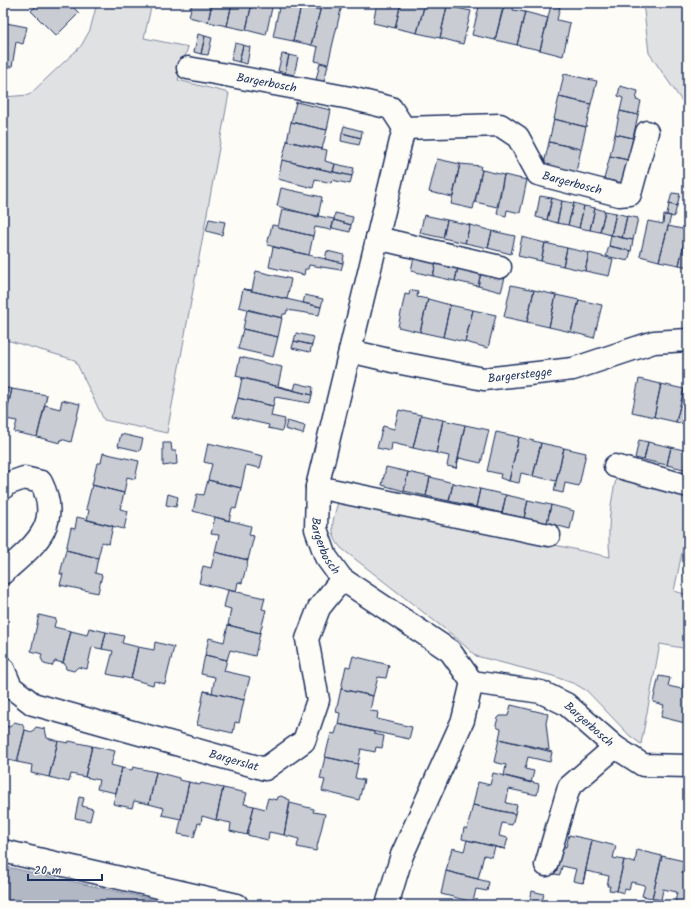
<svg xmlns="http://www.w3.org/2000/svg" width="691" height="908" viewBox="0 0 691 908" font-family="Kalam,sans-serif">
	<style>
		.green { fill: #e0e1e3; stroke: #7e88a0 }
		.water { fill: #b3b8c5; stroke: #76819c }
		.building { fill: #c9ccd3; stroke: #1b2f5e }
		.lines { fill: none; stroke-linecap: round; stroke-linejoin: round }
		.street-casing { stroke: #1b2f5e; stroke-width: 25 }
		.secondary-casing { stroke: #1b2f5e; stroke-width: 25 }
		.street { stroke: #fdfcf7; stroke-width: 22 }
		.secondary { stroke: #fdfcf7; stroke-width: 22 }
		.labels { text-anchor: middle; dominant-baseline: central; stroke-width: 3.5; stroke-linejoin: round; paint-order: stroke }
		.street-label { font-size: 12px; fill: #1b2f5e; stroke: #fdfcf7 }
	</style>
	<rect width="100%" height="100%" fill="#fdfcf7"/>
	<filter id="ink" filterUnits="userSpaceOnUse"><feTurbulence type="fractalNoise" baseFrequency=".025" numOctaves="2"/><feDisplacementMap in="SourceGraphic" scale="8" xChannelSelector="R" yChannelSelector="G"/><feConvolveMatrix kernelMatrix="1 2 1 2 8 2 1 2 1" color-interpolation-filters="sRGB"/></filter>
	<g filter="url(#ink)">
		<path class="green" d="M97 3H152L144 38 188 47 178 80 229 93 167 433 104 420 75 360 3 339V97L29 95 81 46 90 30Z
			M643 3H688V110L649 53Z
			M617 475 688 494V524L674 591 688 595V649L660 644 641 744 630 736 587 691 575 684 553 676 476 656 455 637 341 548C326 530 335 515 340 495L495 532 610 557C607 529 610 503 617 475Z"/>
		<path class="water" d="M3 866 178 905H3Z"/>
		<path class="building" d="M39 3H69L79 13 56 36 31 11Z
			M192 3H212L208 22 189 17Z
			M212 3H232L227 26 208 22Z
			M232 3H252L246 30 227 26Z
			M252 3H273L266 35 246 30Z
			M280 3 301 6 293 41 273 37Z
			M322 3 342 5 328 64 315 61 318 47 311 45Z
			M322 3 311 45 293 41 301 6 320 10Z
			M377 3H401L395 28 373 23Z
			M401 3H425L417 33 395 28Z
			M425 3 447 6 440 38 417 33Z
			M480 3 503 7 495 40 472 35Z
			M505 3H514L513 10 525 12 517 45 495 40Z
			M551 5 560 7 557 20 570 23 563 56 540 50Z
			M447 6 471 11 463 44 440 38Z
			M525 12 548 18 540 50 517 45Z
			M6 23 27 27 23 44 16 42 12 67 3 66V36Z
			M198 34 205 36 201 54 194 52Z
			M205 36 212 38 208 55 201 54Z
			M235 43 243 45 239 62 231 60Z
			M243 45 250 47 247 64 239 62Z
			M282 54 289 55 285 73 278 71Z
			M289 55 298 57 294 75 285 73Z
			M320 63 328 65 324 82 316 80Z
			M564 74 597 81 591 104 559 97Z
			M620 86 638 91 636 100 641 101 638 115 620 111 623 98 618 96Z
			M559 97 591 104 586 127 554 119Z
			M296 102 331 110 327 130 291 122Z
			M620 111 638 115 633 138 615 134Z
			M554 119 586 127 581 149 549 142Z
			M291 122 327 130 322 149 287 141Z
			M344 126 362 131 361 138 342 133Z
			M342 133 361 138 359 145 341 141Z
			M615 134 633 138 628 160 610 156Z
			M287 141 327 150 325 161 335 164 333 172 282 160Z
			M549 142 581 149 576 172 544 164Z
			M610 156 628 160 623 183 604 179Z
			M437 159 460 164 453 197 429 192Z
			M282 160 352 176 350 184 332 180 331 183 315 179 313 188 278 179Z
			M335 164 354 168 352 176 333 172Z
			M460 164 481 166 480 169 482 170 473 209 451 204Z
			M482 170 504 175 497 207 475 202Z
			M504 175 527 180 520 213 507 210 506 216 497 214Z
			M281 188 322 197 318 217 277 206Z
			M672 193 680 194 677 206 669 204Z
			M540 196 552 198 547 220 536 217Z
			M552 198 562 201 557 223 547 220Z
			M562 201 574 203 568 225 557 223Z
			M574 203 584 206 579 228 568 225Z
			M669 204 677 206 674 217 667 215Z
			M584 206 595 208 590 230 579 228Z
			M595 208 605 211 600 232 590 230Z
			M282 209 334 219 331 230 315 227 313 236 278 228Z
			M605 211 616 213 611 235 600 232Z
			M335 213 353 217 351 225 334 220Z
			M616 213 627 216 622 238 611 235Z
			M424 215 447 220 443 238 420 233Z
			M664 215 671 216 659 261 640 256 648 221 663 224Z
			M627 216 638 218 633 240 622 238Z
			M209 219 225 222 222 235 206 231Z
			M334 220 351 225 350 232 332 228Z
			M447 220 470 225 465 243 443 238Z
			M272 225 278 226V228L313 236 309 255 267 245Z
			M470 225 492 231 488 248 465 243Z
			M668 226 687 230 679 265 659 261Z
			M687 230H688V267L679 265Z
			M492 231 515 236 511 254 488 248Z
			M611 235 633 240 631 251 609 246Z
			M522 237 545 243 541 261 518 256Z
			M545 243 567 248 563 266 541 261Z
			M609 246 631 251 628 261 606 256Z
			M273 247 343 263 341 270 309 265 308 269H305L304 275 269 267Z
			M567 248 589 253 585 271 563 266Z
			M327 251 344 255 343 263 325 259Z
			M415 252 437 258 433 276 411 271Z
			M589 253 613 259 609 276 585 271Z
			M437 258 459 263 455 281 433 276Z
			M459 263 482 268 478 286 455 281Z
			M482 268 506 274 501 292 478 286Z
			M256 271 291 279 287 299 243 289 252 290Z
			M511 285 534 290 527 322 504 317Z
			M243 289 321 307 319 315 287 310 286 314H283L282 318 239 307Z
			M410 290 418 292 417 297 428 299 420 332 398 327 405 294 409 295Z
			M534 290 556 295 549 327 527 322Z
			M305 295 323 299 321 307 303 303Z
			M556 295 579 300 571 332 549 327Z
			M428 299 450 305 443 337 420 332Z
			M579 300 602 305 594 338 571 332Z
			M450 305 473 310 465 342 443 337Z
			M247 310 282 318 278 337 243 329Z
			M473 310 496 315 488 348 465 342Z
			M243 329 278 337 273 357 238 349Z
			M296 333 314 337 312 345 294 341Z
			M294 341 312 345 310 352 292 348Z
			M240 357 282 367 278 386 294 390 296 383 313 387 312 395 236 376Z
			M242 378 312 395 310 403 275 397 273 406 238 398Z
			M639 379 661 384 654 417 632 412Z
			M661 384 684 389 676 422 654 417Z
			M3 387 12 389 5 419 3 418Z
			M12 389 47 395 37 437 14 432 17 421 5 419Z
			M684 389 688 390V425L676 422Z
			M238 398 273 406 271 416 285 419 282 431 268 428 269 425 233 417Z
			M62 400 80 404 71 442 61 439 60 443 37 437 45 405 60 409Z
			M399 410 421 415 413 448 392 443 391 451 377 448 383 426 394 429Z
			M421 415 443 420 436 453 413 448Z
			M443 420 465 425 456 468 447 466 449 456 436 453Z
			M287 421 305 426 303 434 285 429Z
			M465 425 489 430 481 463 459 458 456 469Z
			M496 432 519 437 509 481 500 478 501 474 487 471Z
			M121 434 143 439 140 451 118 446Z
			M519 437 541 443 533 476 521 473 519 483 509 481Z
			M639 440 648 442 644 460 635 458Z
			M648 442 671 447 667 465 644 460Z
			M163 443H171L172 451H176L177 464 163 466Z
			M208 443 263 456 260 468 246 465 241 488 208 480 212 464 204 462Z
			M541 443 564 448 556 481 533 476Z
			M671 447 688 451V470L667 465Z
			M564 448 586 453 579 486 565 483 563 493 554 491Z
			M103 453 139 461 135 479 127 477 124 493 92 485 97 463H101Z
			M386 467 408 472 404 491 382 485Z
			M408 472 430 477 426 496 404 491Z
			M430 477 453 483 449 501 426 496Z
			M208 480 241 488 236 509 232 508 229 521 193 511 197 494 204 495Z
			M453 483 480 489 476 507 449 501Z
			M92 485 124 493 120 509 128 511 124 529 87 520 89 510 86 509Z
			M480 489 506 495 502 513 476 507Z
			M168 494 178 497 176 507 166 505Z
			M506 495 528 500 524 518 502 513Z
			M528 500 551 505 547 523 524 518Z
			M551 505 574 511 570 529 547 523Z
			M77 517 113 526 109 544 102 542 98 558 66 550 71 528 75 529Z
			M215 517 251 526 249 535 254 536 248 560 215 552 219 535 211 534Z
			M66 550 98 558 95 573 102 575 98 593 60 585 63 574H60Z
			M215 552 248 560 242 583 238 582 236 592 199 583 203 566 211 568Z
			M228 590 265 598 262 609 266 610 260 633 228 625 231 609 224 607Z
			M39 615 56 619 54 627 71 631 63 663 55 661 52 666 44 664 41 658 42 654 31 651Z
			M228 625 260 633 255 656 230 650 227 660 205 655 209 638 224 642Z
			M89 628 106 632 102 649 92 647 87 669 78 667 74 671 66 669 65 664 63 663 71 631 87 635Z
			M106 632 124 636 122 643 138 647 131 679 107 674 113 651 102 649Z
			M155 642 174 647 165 684 154 681 153 685 131 679 138 647 154 650Z
			M205 655 227 660 224 671 250 677 244 700 204 691 212 693 215 677 201 674Z
			M353 656 389 665 386 678 378 677 373 696 341 689 346 666 350 667Z
			M659 676 670 678 668 686 682 689 684 681H688V708L685 723 661 717 664 705 653 702Z
			M341 689 373 696 370 711 378 712 377 719 412 727 409 739 338 724 340 713 336 712Z
			M204 691 244 700 239 723 235 722 233 733 197 725Z
			M511 705 548 714 546 723 549 750 499 739 501 729 498 728 496 725 498 718 500 716H508Z
			M14 722 22 724 25 730 17 762 3 759V725L10 727Z
			M338 724 374 732V734L384 736 382 748 376 747 375 752 361 749 358 764 325 757 331 733 335 734Z
			M36 727 45 729 47 738 58 741 49 777 31 773 32 765 17 762 25 730 32 732Z
			M499 739 552 752 550 762 528 757 525 769 534 771 531 783 504 776 506 765 494 762Z
			M58 741 68 743 69 741 92 746 85 777 71 774 69 782 49 777Z
			M92 746 115 751 111 765 122 768 116 793 97 789 99 780 85 777Z
			M325 757 358 764 355 778 364 780 359 800 322 791 325 780 320 779Z
			M133 767 156 772 149 804 134 801 132 808 113 804 122 768 132 770Z
			M156 772 179 778V780L189 782 181 819 162 815 164 808 149 804Z
			M493 773 539 784 537 795 509 789 506 803 517 805 515 814 473 805 478 782 490 785Z
			M189 782 200 785 201 783 223 788 216 820 202 816 201 824 198 823 194 837 178 834Z
			M223 788 247 793 244 804 254 806 247 835 230 831 231 823 216 820Z
			M281 796 290 800 284 835 269 832 268 840 247 835 254 806 265 809 268 798 277 800 278 797Z
			M79 797 84 798 82 806 93 809 90 821 75 818Z
			M290 803 314 809 313 812 325 814 316 851 297 847 299 839 284 835Z
			M473 805 515 814 512 825 502 823 499 836 508 838 505 849 462 839 464 828 467 829Z
			M569 835 592 840 583 883 573 881 576 869 562 866 560 875 549 873 555 845 566 847Z
			M467 840 505 849 495 847 492 857 484 855 478 879 446 871 452 848 464 851Z
			M592 840 616 846 613 858 624 860 617 891 609 890 610 886H607L609 876 586 871 583 883Z
			M637 850 662 856 652 898 642 896 645 885 631 882 629 890 625 889 624 893 617 891 624 860 635 863Z
			M662 856 684 861 682 873 688 874 686 905H678V902H675L677 892 663 889 661 900 652 898Z
			M446 871 489 882 487 891 476 889 473 902 441 894Z
			M532 891 544 894 541 905H529Z"/>
		<g class="lines">
			<defs>
				<g id="street">
					<path id="s1" d="M188 68 350 98 391 108 404 128 317 487 316 529 326 557 342 579 450 651 472 682 463 720 402 855 387 905"/>
					<path id="s2" d="M404 128 500 125 518 137 538 174 619 195 630 194 647 132"/>
					<path d="M377 238 500 267"/>
					<path id="s3" d="M350 351 401 363 484 379 573 369 654 342 688 340"/>
					<path d="M615 466 688 486"/>
					<path d="M317 487 549 535"/>
					<path d="M3 488 4 485 24 478 41 482C63 526 33 546 3 573"/>
					<path id="s4" d="M3 668 11 687 33 704 265 769 304 741 318 700 307 639 319 608 342 579"/>
					<path id="s5" d="M472 682 541 692 566 704 615 747 569 787 546 865"/>
					<path d="M615 747 643 765 688 766"/>
				</g>
				<path id="secondary" d="M3 851 237 905"/>
			</defs>
			<use href="#street" class="street-casing"/>
			<use href="#secondary" class="secondary-casing"/>
			<use href="#street" class="street"/>
			<use href="#secondary" class="secondary"/>
		</g>
	</g>
	<g class="labels">
		<g class="street-label">
			<text stroke="none"><textPath href="#s1" startOffset="80">Bargerbosch</textPath></text>
			<text stroke="none"><textPath href="#s2" startOffset="195">Bargerbosch</textPath></text>
			<text stroke="none"><textPath href="#s3" startOffset="173">Bargerstegge</textPath></text>
			<text stroke="none"><textPath href="#s1" startOffset="661">Bargerbosch</textPath></text>
			<text stroke="none"><textPath href="#s5" startOffset="128">Bargerbosch</textPath></text>
			<text stroke="none"><textPath href="#s4" startOffset="257">Bargerslat</textPath></text>
		</g>
	</g>
	<rect width="691" height="908" fill="none" stroke="#fdfcf7" stroke-width="16"/>
	<rect x="8" y="8" width="675" height="892" fill="none" stroke="#1b2f5e" stroke-width="1.5" filter="url(#ink)"/>
	<path d="M28 874v6h74v-6" fill="none" stroke="#1b2f5e" stroke-width="2"/>
	<text x="34" y="874" font-size="12" fill="#1b2f5e" stroke="#fdfcf7" stroke-width="3" paint-order="stroke">20 m</text>
</svg>
